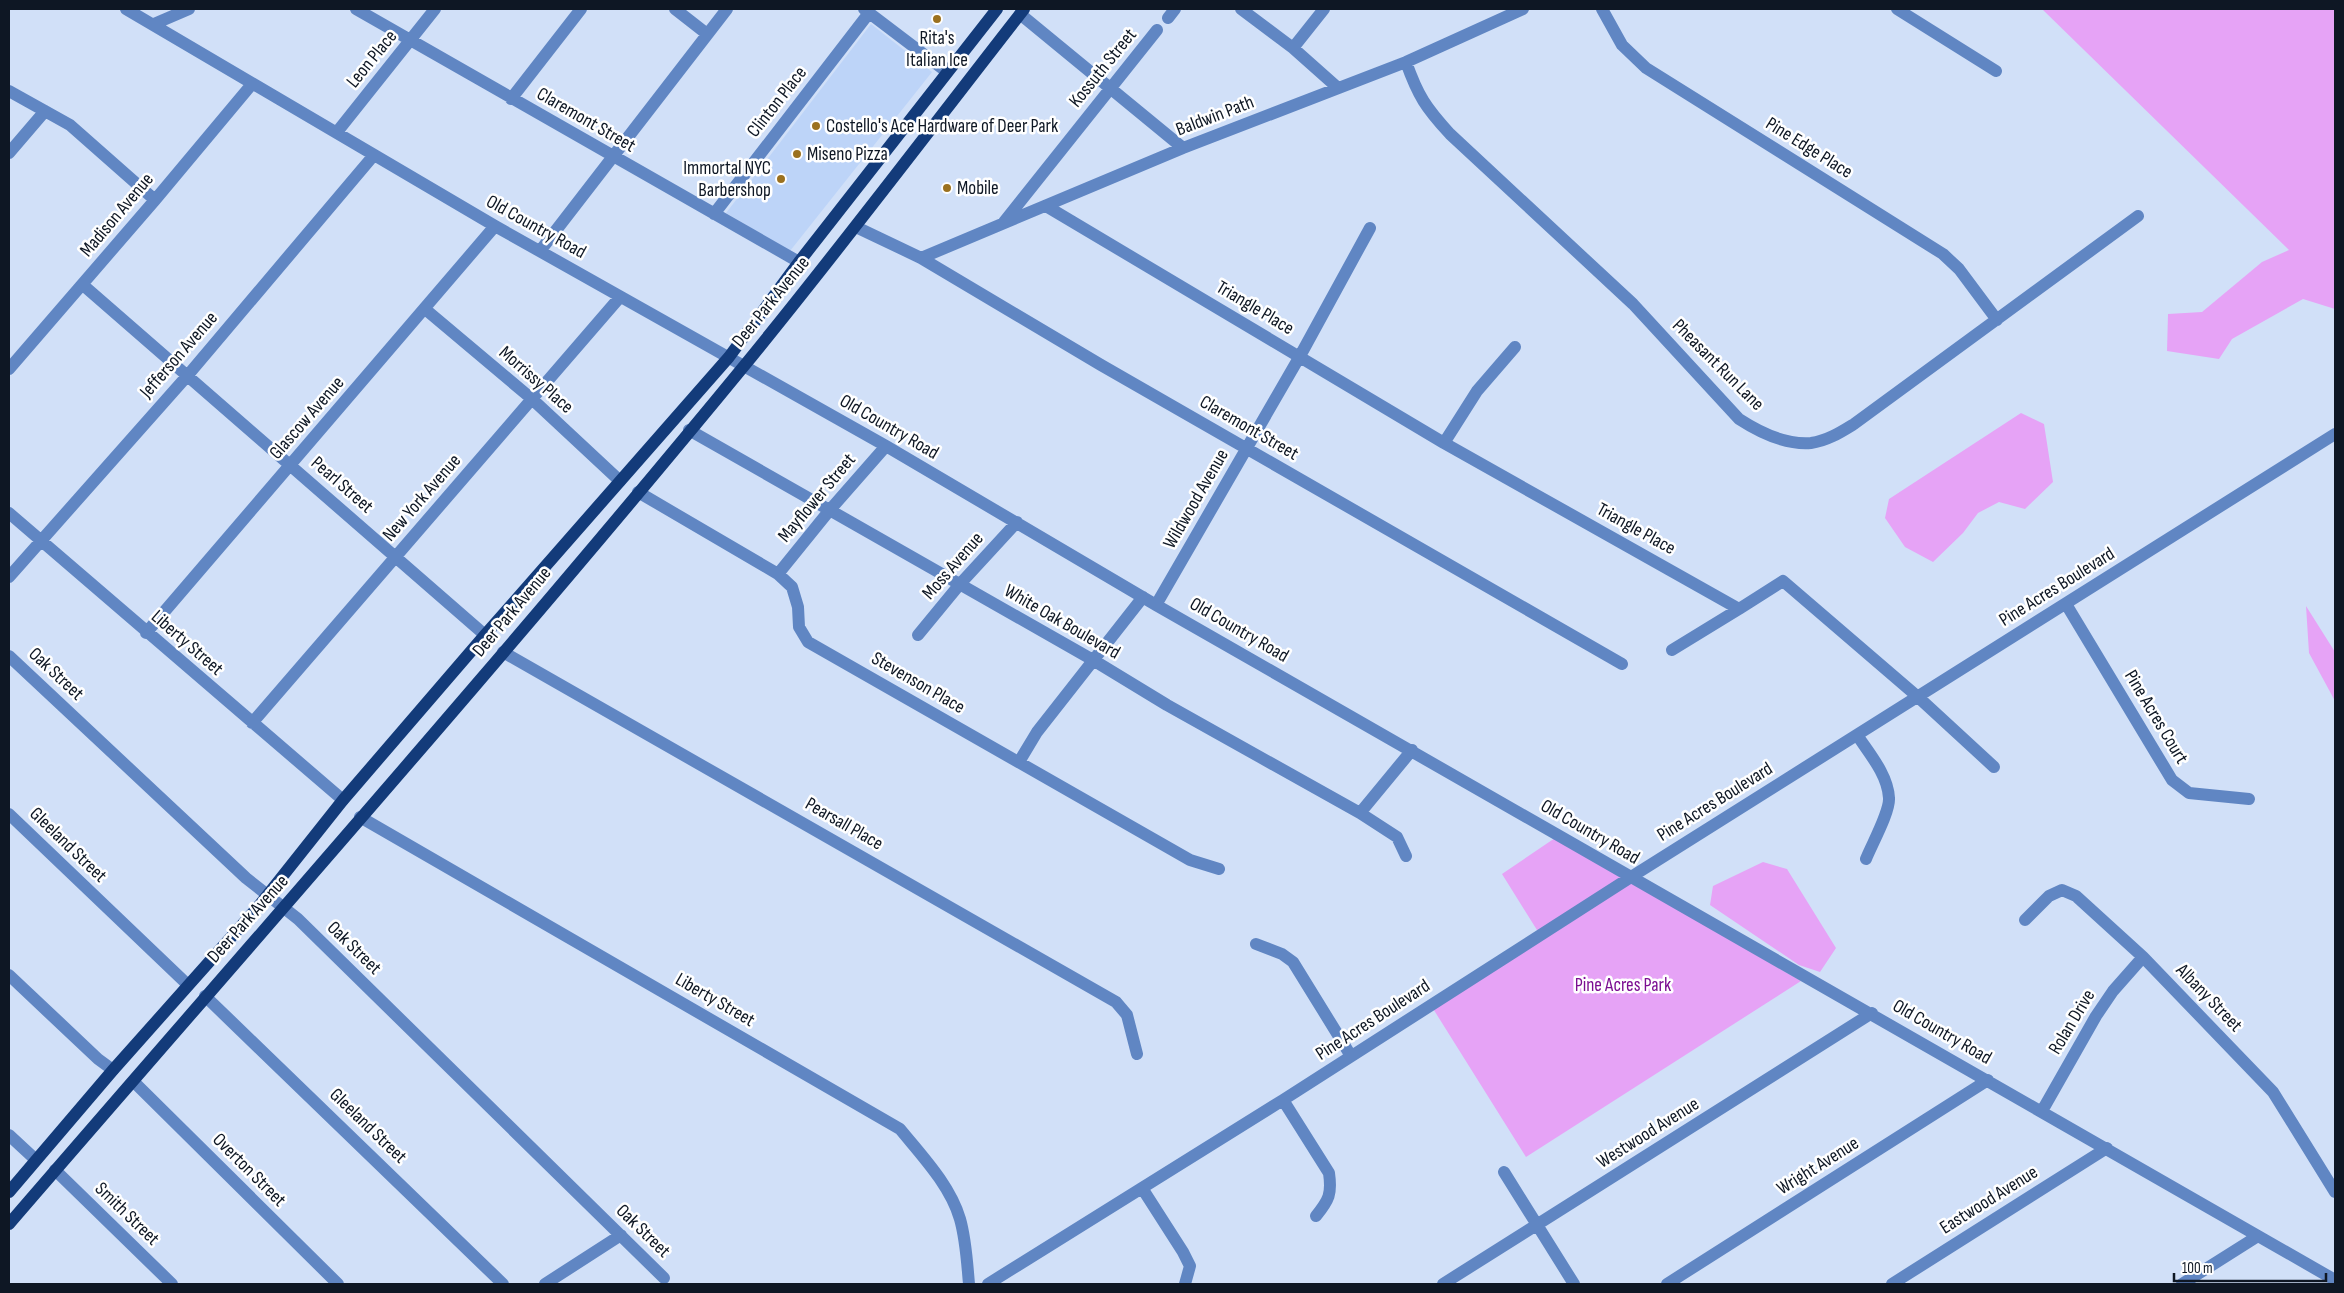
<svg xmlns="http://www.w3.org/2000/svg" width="2344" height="1293" viewBox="0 0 2344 1293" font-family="'Sofia Sans Condensed',sans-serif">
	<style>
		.built { fill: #bdd4f8 }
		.green { fill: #e6a3f6 }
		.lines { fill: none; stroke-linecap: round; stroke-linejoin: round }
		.minor { stroke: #6086c3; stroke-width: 12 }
		.major { stroke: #133b7a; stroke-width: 12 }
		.poi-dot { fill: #9b711f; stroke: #fff; stroke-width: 2 }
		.labels { text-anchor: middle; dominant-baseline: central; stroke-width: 5; stroke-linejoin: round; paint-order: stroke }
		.poi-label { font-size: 19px; fill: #0e1724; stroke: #fff; text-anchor: start }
		.street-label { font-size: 19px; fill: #0e1724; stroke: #fff }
		.park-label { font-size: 19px; fill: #7b0d91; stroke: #fff }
	</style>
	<rect width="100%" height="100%" fill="#d1e0f8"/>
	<path class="built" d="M871 24 932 72 790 251 726 213Z"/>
	<path class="green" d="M2042 9H2335V309L2303 299 2232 339 2219 359 2167 351 2168 314 2202 312 2262 262 2289 250Z
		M2021 413 2044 424 2053 482 2025 509 1999 502 1978 513 1963 533 1933 562 1905 547 1885 518 1889 499Z
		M2306 606 2335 652V701L2309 653Z
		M1555 838 1801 981 1526 1157 1432 1007 1542 938 1502 874Z
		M1763 862 1787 869 1836 948 1820 972 1799 965 1710 905 1713 886Z"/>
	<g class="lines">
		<path class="minor" d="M126 9 495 226 886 446 1156 605 2335 1280
			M356 9 799 262
			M675 9 707 34
			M864 9 947 72
			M1241 9 1293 48 1338 88
			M1602 9 1622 45 1646 68 1943 254 1959 269 1997 320
			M1897 9 1996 71
			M1020 14 1183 148
			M1168 18 1175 9
			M154 24 189 9
			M1293 48 1324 9
			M1406 62C1418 96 1426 108 1450 134L1633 304 1739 419C1759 432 1786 445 1811 443 1827 441 1841 432 1854 424L2138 216
			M9 91 70 125 155 200
			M511 99 581 9
			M337 132 435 9
			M9 153 45 111
			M1046 206 1444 443 1739 609 1672 650
			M714 214 869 13
			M1004 222 1157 30
			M856 227 921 258 1101 365 1622 664
			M540 251 727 9
			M921 258 1183 148 1406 62 1523 9
			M83 285 485 635
			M425 309 532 399 620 481
			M9 369 155 200 252 84
			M689 430 1093 660 1167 705 1360 813 1397 837 1406 856
			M1444 443 1477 391 1515 347
			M638 492 778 574 792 587 798 607 799 627 808 642 1190 860 1219 869
			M9 513 343 800
			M778 574 829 511 886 446
			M9 577 188 375 374 155
			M2066 604 2172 780 2189 793 2249 799
			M1156 605 1300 356 1370 228
			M1739 609 1783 581 1918 697 1994 767
			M146 633 495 226
			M918 635 960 584 1017 522
			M503 652 1116 1002 1127 1015 1137 1054
			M9 656 246 878 298 919 664 1278
			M252 723 620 297
			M1857 735C1869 753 1888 775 1889 798 1890 812 1872 844 1866 859
			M1019 762 1037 732 1143 597
			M1360 813 1412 750
			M9 814 188 985
			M360 817 900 1129C922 1156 950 1185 960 1219 966 1240 967 1262 969 1284
			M2025 920 2049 896 2062 890 2076 896 2143 957 2273 1092 2335 1192
			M1256 944 1282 954 1293 962 1351 1056
			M9 975 98 1059 113 1070
			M205 996 503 1284
			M134 1082 338 1284
			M1283 1100 1329 1173C1332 1194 1329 1200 1316 1216
			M2042 1111 2096 1016 2113 991 2143 957
			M9 1135 36 1160
			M55 1170 172 1284
			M1504 1172 1574 1284
			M1142 1188 1183 1252 1190 1266 1185 1284
			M545 1284 621 1235
			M988 1284 1283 1100 1631 877 2335 434
			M1443 1284 1872 1013
			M1667 1284 1988 1080
			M1892 1284 2107 1148
			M2182 1284 2258 1236"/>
		<path class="major" d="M9 1192 113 1070 258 907 343 800 485 635 729 357 799 262 997 9
			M9 1224C255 939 505 657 744 366 840 249 931 128 1024 9"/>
	</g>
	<g class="poi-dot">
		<circle cx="937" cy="19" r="5"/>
		<circle cx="816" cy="126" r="5"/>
		<circle cx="797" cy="154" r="5"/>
		<circle cx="781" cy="179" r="5"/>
		<circle cx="947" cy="188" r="5"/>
	</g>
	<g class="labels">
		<g class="poi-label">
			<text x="937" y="38" text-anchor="middle">Rita's<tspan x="937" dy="22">Italian Ice</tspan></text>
			<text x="826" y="126">Costello's Ace Hardware of Deer Park</text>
			<text x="807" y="154">Miseno Pizza</text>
			<text x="771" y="168" text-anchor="end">Immortal NYC<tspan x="771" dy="22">Barbershop</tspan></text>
			<text x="957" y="188">Mobile</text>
		</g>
		<g class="street-label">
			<text transform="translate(372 59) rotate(-51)">Leon Place</text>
			<text transform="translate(1103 68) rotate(-51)">Kossuth Street</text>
			<text transform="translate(777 102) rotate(-52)">Clinton Place</text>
			<text transform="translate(1215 116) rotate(-21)">Baldwin Path</text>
			<text transform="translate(586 120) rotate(30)">Claremont Street</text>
			<text transform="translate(1809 148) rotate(32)">Pine Edge Place</text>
			<text transform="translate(117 215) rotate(-50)">Madison Avenue</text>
			<text transform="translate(536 227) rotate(29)">Old Country Road</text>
			<text transform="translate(771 302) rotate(-51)">Deer Park Avenue</text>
			<text transform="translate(1255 308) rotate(31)">Triangle Place</text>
			<text transform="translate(179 355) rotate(-49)">Jefferson Avenue</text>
			<text transform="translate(1718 365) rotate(45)">Pheasant Run Lane</text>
			<text transform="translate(536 380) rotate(41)">Morrissy Place</text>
			<text transform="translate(307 418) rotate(-49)">Glascow Avenue</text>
			<text transform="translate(889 427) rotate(30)">Old Country Road</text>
			<text transform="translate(1249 428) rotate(30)">Claremont Street</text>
			<text transform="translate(342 485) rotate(41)">Pearl Street</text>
			<text transform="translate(422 498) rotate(-49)">New York Avenue</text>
			<text transform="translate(817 498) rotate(-50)">Mayflower Street</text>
			<text transform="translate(1196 499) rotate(-60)">Wildwood Avenue</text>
			<text transform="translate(1636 529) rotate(29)">Triangle Place</text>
			<text transform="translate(953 566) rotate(-49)">Moss Avenue</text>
			<text transform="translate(2057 587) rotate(-32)">Pine Acres Boulevard</text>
			<text transform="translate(512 612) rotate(-50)">Deer Park Avenue</text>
			<text transform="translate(1062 622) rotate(30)">White Oak Boulevard</text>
			<text transform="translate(1239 630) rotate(30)">Old Country Road</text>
			<text transform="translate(187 643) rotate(41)">Liberty Street</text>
			<text transform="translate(56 674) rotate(43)">Oak Street</text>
			<text transform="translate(918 683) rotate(30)">Stevenson Place</text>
			<text transform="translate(2156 717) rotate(59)">Pine Acres Court</text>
			<text transform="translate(1715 802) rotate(-32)">Pine Acres Boulevard</text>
			<text transform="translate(844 824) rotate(30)">Pearsall Place</text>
			<text transform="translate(1590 832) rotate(30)">Old Country Road</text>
			<text transform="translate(68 845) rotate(44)">Gleeland Street</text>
			<text transform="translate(248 919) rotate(-48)">Deer Park Avenue</text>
			<text transform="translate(354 948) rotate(44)">Oak Street</text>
			<text transform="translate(2209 998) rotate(46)">Albany Street</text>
			<text transform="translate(715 1000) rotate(30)">Liberty Street</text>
			<text transform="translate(1373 1020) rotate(-33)">Pine Acres Boulevard</text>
			<text transform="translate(2072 1022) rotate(-59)">Rolan Drive</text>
			<text transform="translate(1942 1032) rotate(30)">Old Country Road</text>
			<text transform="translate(368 1126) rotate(44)">Gleeland Street</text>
			<text transform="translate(1648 1133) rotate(-32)">Westwood Avenue</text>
			<text transform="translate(1818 1166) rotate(-32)">Wright Avenue</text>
			<text transform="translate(249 1170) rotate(45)">Overton Street</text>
			<text transform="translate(1989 1200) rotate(-32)">Eastwood Avenue</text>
			<text transform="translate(127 1214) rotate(44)">Smith Street</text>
			<text transform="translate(643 1231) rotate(44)">Oak Street</text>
		</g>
		<g class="park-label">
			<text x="1623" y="985">Pine Acres Park</text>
		</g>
	</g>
	<rect width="2344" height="1293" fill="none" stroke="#0e1724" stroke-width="20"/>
	<path d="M2174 1273v8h152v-8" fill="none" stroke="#0e1724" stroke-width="2.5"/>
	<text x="2182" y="1273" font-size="15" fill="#0e1724" stroke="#ffffff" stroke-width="4" paint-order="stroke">100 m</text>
</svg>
